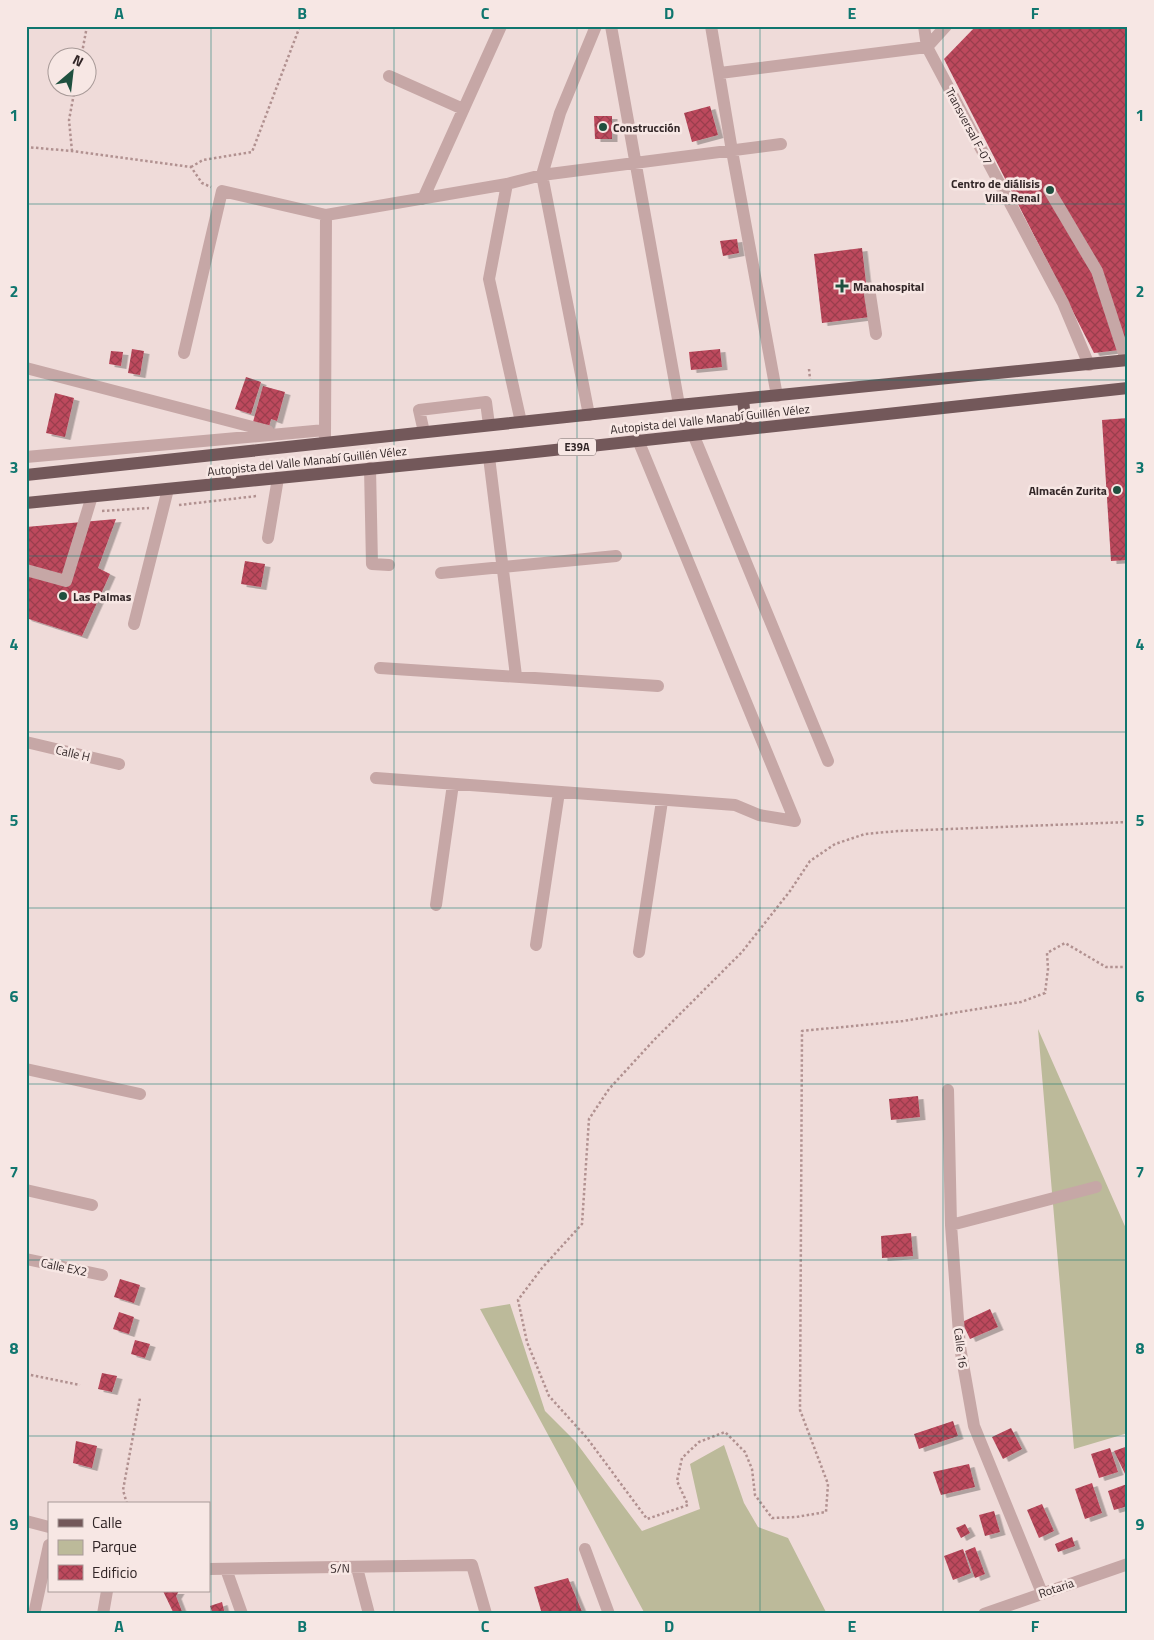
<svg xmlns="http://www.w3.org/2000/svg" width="1154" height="1640" viewBox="0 0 1154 1640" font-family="'Titillium Web',sans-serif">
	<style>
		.green { fill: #bcba9a }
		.building { fill: url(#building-cross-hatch); filter: url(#shadow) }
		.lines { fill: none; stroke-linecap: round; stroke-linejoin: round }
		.path { stroke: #b19190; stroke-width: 2.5; stroke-dasharray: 2.5 2.5; stroke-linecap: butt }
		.minor { stroke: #c6a7a6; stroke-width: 12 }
		.major { stroke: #73585a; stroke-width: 12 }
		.grid { fill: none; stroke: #0f766e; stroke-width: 1; stroke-opacity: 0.55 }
		.poi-dot { fill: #1f503f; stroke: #f7e7e4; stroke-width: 2 }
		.labels { text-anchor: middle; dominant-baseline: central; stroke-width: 5; stroke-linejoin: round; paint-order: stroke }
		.shield { fill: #f7e7e4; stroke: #6d6060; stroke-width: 1 }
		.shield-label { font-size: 11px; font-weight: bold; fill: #322627 }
		.street-label { font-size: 12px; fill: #322627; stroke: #f7e7e4 }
		.poi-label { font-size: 12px; font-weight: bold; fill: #322627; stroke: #f7e7e4; text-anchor: start }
		.neatline { fill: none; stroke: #0f766e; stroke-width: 2 }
		.grid-label { font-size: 16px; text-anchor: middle; font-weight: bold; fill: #0f766e }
	</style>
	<defs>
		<pattern id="building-cross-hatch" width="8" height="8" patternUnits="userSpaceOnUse" patternTransform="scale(1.25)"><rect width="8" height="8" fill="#bd495d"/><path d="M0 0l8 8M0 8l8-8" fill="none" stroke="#9a3d4d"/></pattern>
		<filter id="shadow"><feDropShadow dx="5.5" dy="3" stdDeviation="0" flood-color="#0004"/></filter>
	</defs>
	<rect width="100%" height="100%" fill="#efdbd9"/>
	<path class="green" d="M1038 1029 1128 1233V1433L1074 1449Z
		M510 1304 545 1411 575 1441 642 1531 700 1509 690 1464 724 1445 744 1503 758 1527 788 1538 827 1614H645L480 1309Z"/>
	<path class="building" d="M976 26H1128V349L1094 353 944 59Z
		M710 106 718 135 692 142 684 113Z
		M594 116H612V139H595Z
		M737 239 739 253 723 256 720 241Z
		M862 248 870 317 822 323 814 254Z
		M132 349 144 351 140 375 128 373Z
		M720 349 722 367 691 370 689 352Z
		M111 351 123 352 121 366 109 364Z
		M246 377 261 382 251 414 235 409Z
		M263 386 285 392 277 421 271 419 269 427 253 422Z
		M55 393 74 398 65 437 46 433Z
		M1128 418V560L1111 561 1102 420Z
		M116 519 98 568 110 574 82 636 26 618V527Z
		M245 561 265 564 261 587 241 584Z
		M918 1096 920 1117 891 1120 889 1099Z
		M911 1233 913 1256 882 1258 881 1236Z
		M120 1279 140 1285 134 1303 114 1297Z
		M990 1309 998 1327 970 1339 962 1322Z
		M119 1312 134 1317 129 1334 113 1329Z
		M135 1340 150 1344 145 1358 131 1354Z
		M102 1373 117 1376 112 1392 98 1389Z
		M953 1421 958 1436 919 1449 914 1434Z
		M1011 1428 1022 1449 1003 1459 992 1437Z
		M76 1441 97 1446 92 1468 73 1463Z
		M1128 1446V1480L1114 1451Z
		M1110 1448 1118 1472 1099 1478 1091 1454Z
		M969 1464 975 1487 941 1495 933 1472Z
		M1092 1483 1102 1513 1085 1519 1075 1489Z
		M1127 1484 1128 1506 1114 1510 1108 1491Z
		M1042 1504 1054 1531 1039 1538 1027 1510Z
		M994 1511 1000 1532 985 1536 979 1515Z
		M965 1524 970 1533 961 1538 956 1528Z
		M1072 1537 1075 1546 1058 1552 1055 1544Z
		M975 1547 985 1574 975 1578 965 1551Z
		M963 1549 971 1573 953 1580 944 1556Z
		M568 1578 583 1614H542L534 1587Z
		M163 1591H179L176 1596 183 1614H174Z
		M222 1602 225 1614H213L210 1606Z"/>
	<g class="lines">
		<path class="path" d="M81 58 87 26
			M26 147 72 151 191 167 202 183 211 187
			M72 151 69 120 75 88
			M191 167 203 160 252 152 300 26
			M809 369 810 379
			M179 505 257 496
			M102 511 149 508
			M1128 822 898 831 865 834 835 844 810 861 790 891 742 952 654 1040 609 1089 589 1119 582 1224 542 1268 518 1300 527 1342 549 1396 587 1438 647 1519 688 1505 677 1481 682 1458 699 1442 725 1432 745 1452 752 1469 755 1495 772 1518 796 1517 826 1512 828 1484 800 1410 802 1031 903 1021 1021 1002 1045 993 1048 969 1047 953 1065 943 1106 967H1128
			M26 1374 80 1385
			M127 1504 123 1490 140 1398"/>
		<path class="minor" d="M611 26 679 405
			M711 26 732 151 777 396
			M946 26 927 47 1063 303 1089 365
			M720 73 927 47 924 26
			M389 76 463 109
			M507 184 489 279 521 422
			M1049 190 1097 271 1126 360
			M423 199 501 26
			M869 288 876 334
			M184 353 222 191 326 215 507 184 542 175 781 144
			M26 368 268 431
			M589 415 542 175 560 113 596 26
			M424 432 419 410 486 402 489 425
			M693 434 828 761
			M325 437 326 215
			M26 457 325 430
			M489 457 516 676
			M370 468 372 564 389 565
			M268 538 278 478
			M26 570 66 581 92 496
			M441 573 616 556
			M134 624 168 489
			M380 668 658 686
			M26 742 119 764
			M376 778 735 805 759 815 795 821 638 440
			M436 905 453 784
			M536 945 559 792
			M639 952 662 801
			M26 1069 140 1094
			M948 1090 951 1225 960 1347 974 1426 1042 1593
			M26 1190 92 1205
			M951 1225 1096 1187
			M26 1259 102 1275
			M26 1521 49 1527
			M585 1549 609 1614
			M357 1568 369 1614
			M209 1569 472 1565 486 1614
			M226 1569 242 1614
			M34 1614 49 1545
			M103 1614 107 1591
			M984 1614 1128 1564"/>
		<path class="major" d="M743 399 746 428
			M26 475 679 405 1128 360
			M26 503 489 457 1128 388"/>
	</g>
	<path class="grid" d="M211 26V1614M394 26V1614M577 26V1614M760 26V1614M943 26V1614M26 204H1128M26 380H1128M26 556H1128M26 732H1128M26 908H1128M26 1084H1128M26 1260H1128M26 1436H1128"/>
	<g class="poi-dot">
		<circle cx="603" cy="127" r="5"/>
		<circle cx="1050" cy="190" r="5"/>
		<path d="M839.5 278.5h5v5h5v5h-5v5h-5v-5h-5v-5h5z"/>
		<circle cx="1117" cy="490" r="5"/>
		<circle cx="63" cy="596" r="5"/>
	</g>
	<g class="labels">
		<rect class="shield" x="558" y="438.5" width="38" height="17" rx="4"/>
		<g class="shield-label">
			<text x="577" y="447">E39A</text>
		</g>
		<g class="street-label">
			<text transform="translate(969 126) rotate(62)">Transversal F-07</text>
			<text transform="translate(710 419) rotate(-6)">Autopista del Valle Manabí Guillén Vélez</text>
			<text transform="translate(307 461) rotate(-6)">Autopista del Valle Manabí Guillén Vélez</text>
			<text transform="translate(73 753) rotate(13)">Calle H</text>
			<text transform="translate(64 1267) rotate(12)">Calle EX2</text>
			<text transform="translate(961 1348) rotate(83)">Calle 16</text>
			<text transform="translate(340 1568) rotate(-1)">S/N</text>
			<text transform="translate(1056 1588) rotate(-19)">Rotaria</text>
		</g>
		<g class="poi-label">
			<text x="613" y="127">Construcción</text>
			<text x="1040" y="183" text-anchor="end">Centro de diálisis<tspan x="1040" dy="14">Villa Renal</tspan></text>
			<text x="853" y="286">Manahospital</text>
			<text x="1107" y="490" text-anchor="end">Almacén Zurita</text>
			<text x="73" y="596">Las Palmas</text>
		</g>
	</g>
	<rect width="1154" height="1640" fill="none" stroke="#f7e7e4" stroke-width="55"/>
	<rect x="48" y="1502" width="162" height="90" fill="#f7e7e4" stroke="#a89a98"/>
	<rect x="58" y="1519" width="25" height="8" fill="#73585a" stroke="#a89a98"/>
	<text x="92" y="1528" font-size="15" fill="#322627">Calle</text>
	<rect x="58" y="1540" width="25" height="15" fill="#bcba9a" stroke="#a89a98"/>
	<text x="92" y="1552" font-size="15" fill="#322627">Parque</text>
	<rect x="58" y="1565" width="25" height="15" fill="url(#building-cross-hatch)" stroke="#a89a98"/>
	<text x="92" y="1578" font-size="15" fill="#322627">Edificio</text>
	<g transform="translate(72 72) rotate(28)"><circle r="24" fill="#f7e7e4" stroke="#a89a98"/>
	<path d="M0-4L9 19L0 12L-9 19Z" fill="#1f503f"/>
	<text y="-8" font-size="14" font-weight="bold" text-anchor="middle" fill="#322627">N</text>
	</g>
	<rect x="28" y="28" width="1098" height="1584" class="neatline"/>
	<g class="grid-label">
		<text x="119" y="19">A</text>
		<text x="302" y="19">B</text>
		<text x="485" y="19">C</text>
		<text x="669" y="19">D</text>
		<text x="852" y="19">E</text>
		<text x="1035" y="19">F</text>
		<text x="14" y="121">1</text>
		<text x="1140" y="121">1</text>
		<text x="14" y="297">2</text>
		<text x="1140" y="297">2</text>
		<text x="14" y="473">3</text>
		<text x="1140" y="473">3</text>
		<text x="14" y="650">4</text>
		<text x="1140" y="650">4</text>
		<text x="14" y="826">5</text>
		<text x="1140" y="826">5</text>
		<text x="14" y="1002">6</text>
		<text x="1140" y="1002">6</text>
		<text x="14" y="1178">7</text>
		<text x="1140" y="1178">7</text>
		<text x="14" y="1354">8</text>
		<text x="1140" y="1354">8</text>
		<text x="14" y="1530">9</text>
		<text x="1140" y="1530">9</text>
		<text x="119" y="1632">A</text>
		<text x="302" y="1632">B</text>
		<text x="485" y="1632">C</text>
		<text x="669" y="1632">D</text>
		<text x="852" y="1632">E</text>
		<text x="1035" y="1632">F</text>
	</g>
</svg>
